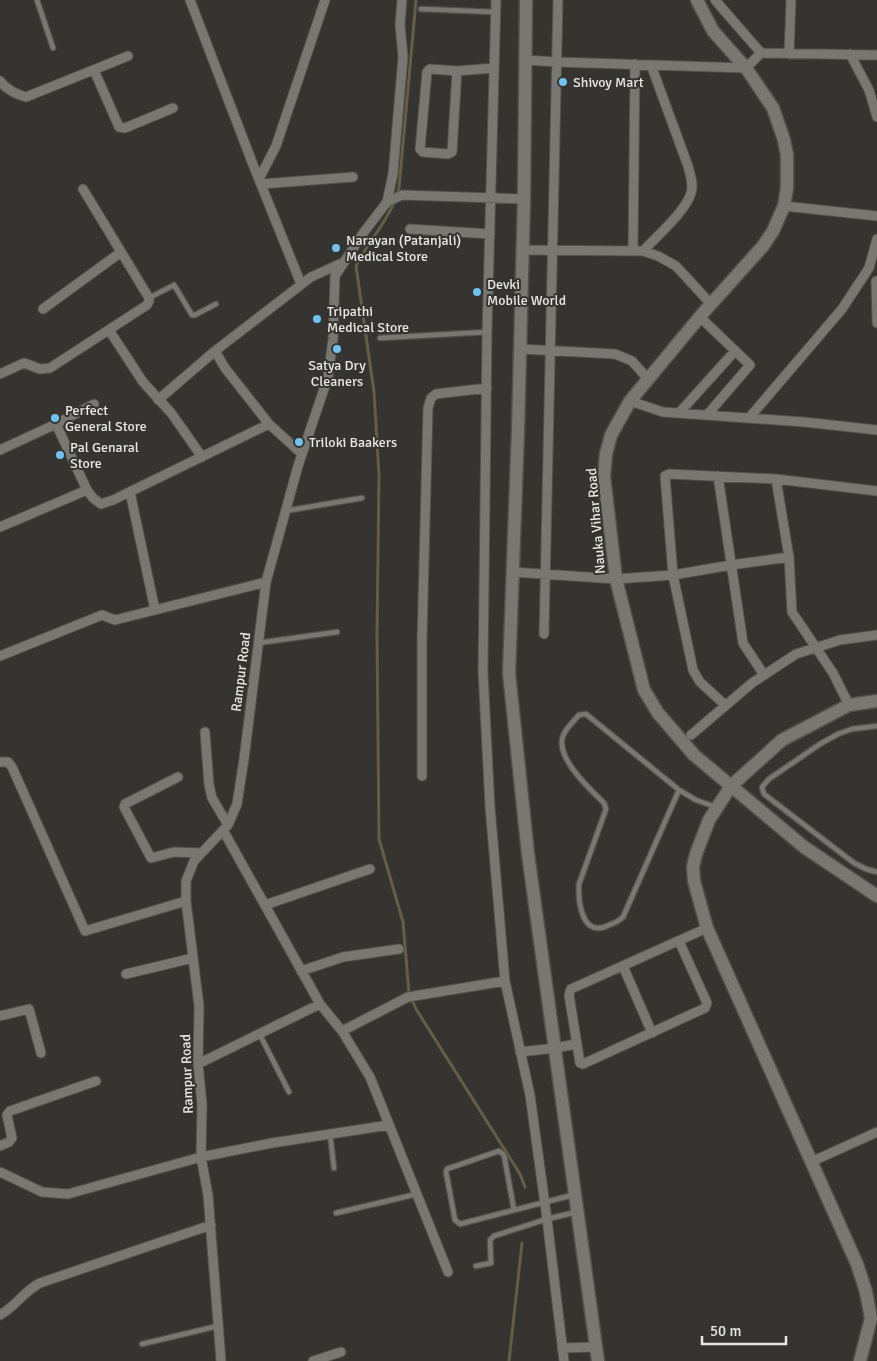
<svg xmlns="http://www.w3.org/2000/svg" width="877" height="1361" viewBox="0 0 877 1361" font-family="Signika,sans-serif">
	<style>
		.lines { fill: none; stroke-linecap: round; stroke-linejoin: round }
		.stream { stroke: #665d45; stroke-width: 3 }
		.lane-casing { stroke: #53514d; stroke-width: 7 }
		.street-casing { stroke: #53514d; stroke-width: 11 }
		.secondary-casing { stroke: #53514d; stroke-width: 15 }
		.lane { stroke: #797771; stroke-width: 4.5 }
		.street { stroke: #797771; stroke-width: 9 }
		.secondary { stroke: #797771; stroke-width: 12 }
		.poi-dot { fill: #6fc2f4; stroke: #363430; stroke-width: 2 }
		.labels { text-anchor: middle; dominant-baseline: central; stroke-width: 4; stroke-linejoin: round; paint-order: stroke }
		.poi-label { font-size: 14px; fill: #eae8e5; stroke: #363430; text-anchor: start }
		.street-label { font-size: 14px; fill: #eae8e5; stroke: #363430 }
	</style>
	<rect width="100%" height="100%" fill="#363430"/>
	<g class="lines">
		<path class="stream" d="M397 194 399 188 416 0
			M395 200C386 224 367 243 356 266L374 392 379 475 377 634 379 839 403 922 409 993 416 1009 520 1174 525 1187
			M509 1361 522 1243"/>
		<defs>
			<path id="lane" d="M37 0 53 48
				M421 9 495 12
				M149 298 174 285 192 315H195L216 304
				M380 338 487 332
				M285 511 362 498
				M258 643 337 632
				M877 726 852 729 838 734 820 744 769 779 762 787 764 794 854 863 866 869 877 872
				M679 790 623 917C619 921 615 923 609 925 582 939 578 902 579 884L606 809 604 803C591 790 555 758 563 736 565 729 574 721 579 715L586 714 679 790 696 800 716 807
				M259 1033 289 1092
				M330 1134 334 1168
				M514 1210 504 1155 499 1151 447 1169 446 1172 455 1220 460 1224 573 1195
				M336 1213 417 1194
				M476 1266 491 1263 490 1240 494 1236 547 1219 577 1212
				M142 1344 218 1326"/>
			<path id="street" d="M190 0 252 162 301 284
				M496 0 487 332 483 672 490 807 505 981 530 1095 547 1219 564 1361
				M715 0 761 53 877 55
				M789 54 791 0
				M850 54 869 90 877 117
				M525 60 557 62 746 68 761 53
				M94 70 119 127 125 128 173 108
				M457 71 452 152 448 154 423 152 420 149 427 72 430 69 457 71 494 68
				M0 81C7 90 15 94 26 97L128 56
				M259 179 276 146 325 0
				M261 184 353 177
				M387 202 393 174 403 57 400 25 402 0
				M784 206 877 216
				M410 229 490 234
				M521 250 643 251 658 256 676 266 711 304
				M633 250 635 64
				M643 251C656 237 686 211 691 193 694 184 690 175 688 166L651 65
				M876 281 877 323
				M43 309 121 252
				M700 317 750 365 707 415
				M109 330 143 382 172 414 202 457
				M520 349 615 354 632 361 648 379
				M215 351 225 368 269 424
				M0 374 24 363 40 369 50 368 147 305 149 301V298L83 189
				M158 400 215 351 311 277 342 263
				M630 401 663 412 804 422 877 430
				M679 413 735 351
				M749 418 842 309 869 268 877 239
				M56 424 87 490
				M0 450 56 424 94 404
				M718 476 743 643 764 675
				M130 492 155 610
				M0 527 87 490 93 498 101 504 113 500 269 424 302 454
				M513 572 616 579 673 575 731 565 789 557
				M544 634 558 0
				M0 656 102 615 115 620 266 582
				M725 705 700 682 693 670 673 575 665 476 669 474 776 479
				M849 705 833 673 792 612 789 557 776 479 877 491
				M205 732 209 785 212 798 228 825
				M691 735 752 683 796 654 840 640 877 635
				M0 762H8L12 767 85 931 186 901
				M422 776V640L428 408 431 398 436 394 487 388
				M178 777 125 804 124 807 151 858 174 852 201 853
				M223 830 320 1004 342 1031 370 1077 448 1272
				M265 905 370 869
				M679 941 707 1003 705 1008 583 1064 580 1063 569 995 571 989 707 928
				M623 966 652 1033
				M301 971 343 957 399 949
				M126 974 193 958
				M0 1016 29 1009 41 1053
				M342 1031 408 997 505 981
				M520 1052 555 1048 576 1044
				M198 1064 320 1004
				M0 1146 9 1142 12 1138 7 1115 10 1111 96 1081
				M811 1162 877 1132
				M0 1172 42 1192 68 1194 201 1157 272 1143 389 1125
				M0 1315C15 1307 24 1291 40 1283L211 1225
				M562 1348 597 1347
				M221 1361 208 1195 201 1157 202 1104 198 1064 199 1006 186 901V881L194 861 228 825 237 804 244 759 266 582 298 466 328 377 333 339 335 276 364 232 387 202 402 195 524 199
				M313 1361 341 1352"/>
			<path id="secondary" d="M526 0 524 199 518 430 509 673 528 854 598 1361
				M697 0 713 31 746 68 773 108 784 140 787 155V188L784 206 773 231 763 246 703 313 630 401 611 435 606 454 604 476 616 579 644 690 658 713 694 755 804 847 877 896
				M860 1361 871 1318 866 1292 857 1264 707 928 694 881 693 867 696 854 709 820 731 786 782 740 849 705 877 701"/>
		</defs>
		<use href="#lane" class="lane-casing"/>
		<use href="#street" class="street-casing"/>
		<use href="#secondary" class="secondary-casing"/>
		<use href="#lane" class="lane"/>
		<use href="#street" class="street"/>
		<use href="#secondary" class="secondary"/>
	</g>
	<g class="poi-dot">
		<circle cx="563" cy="82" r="5"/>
		<circle cx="336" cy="248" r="5"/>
		<circle cx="477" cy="292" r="5"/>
		<circle cx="317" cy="319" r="5"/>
		<circle cx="337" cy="349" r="5"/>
		<circle cx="55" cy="418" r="5"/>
		<circle cx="299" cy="442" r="5"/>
		<circle cx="60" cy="455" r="5"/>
	</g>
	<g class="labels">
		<g class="poi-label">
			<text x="573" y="82">Shivoy Mart</text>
			<text x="346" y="240">Narayan (Patanjali)<tspan x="346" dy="16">Medical Store</tspan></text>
			<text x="487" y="284">Devki<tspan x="487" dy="16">Mobile World</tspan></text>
			<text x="327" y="311">Tripathi<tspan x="327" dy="16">Medical Store</tspan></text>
			<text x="337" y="365" text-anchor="middle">Satya Dry<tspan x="337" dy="16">Cleaners</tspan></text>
			<text x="65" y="410">Perfect<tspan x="65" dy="16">General Store</tspan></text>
			<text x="309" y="442">Triloki Baakers</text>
			<text x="70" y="447">Pal Genaral<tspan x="70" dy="16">Store</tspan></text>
		</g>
		<g class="street-label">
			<text transform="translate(596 521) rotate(-95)">Nauka Vihar Road</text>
			<text transform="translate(241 672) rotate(-83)">Rampur Road</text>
			<text transform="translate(187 1074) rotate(-92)">Rampur Road</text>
		</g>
	</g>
	<path d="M702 1336v8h84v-8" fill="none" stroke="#eae8e5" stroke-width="2.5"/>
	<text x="710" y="1336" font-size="15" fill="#eae8e5" stroke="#363430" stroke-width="4" paint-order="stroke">50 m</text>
</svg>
